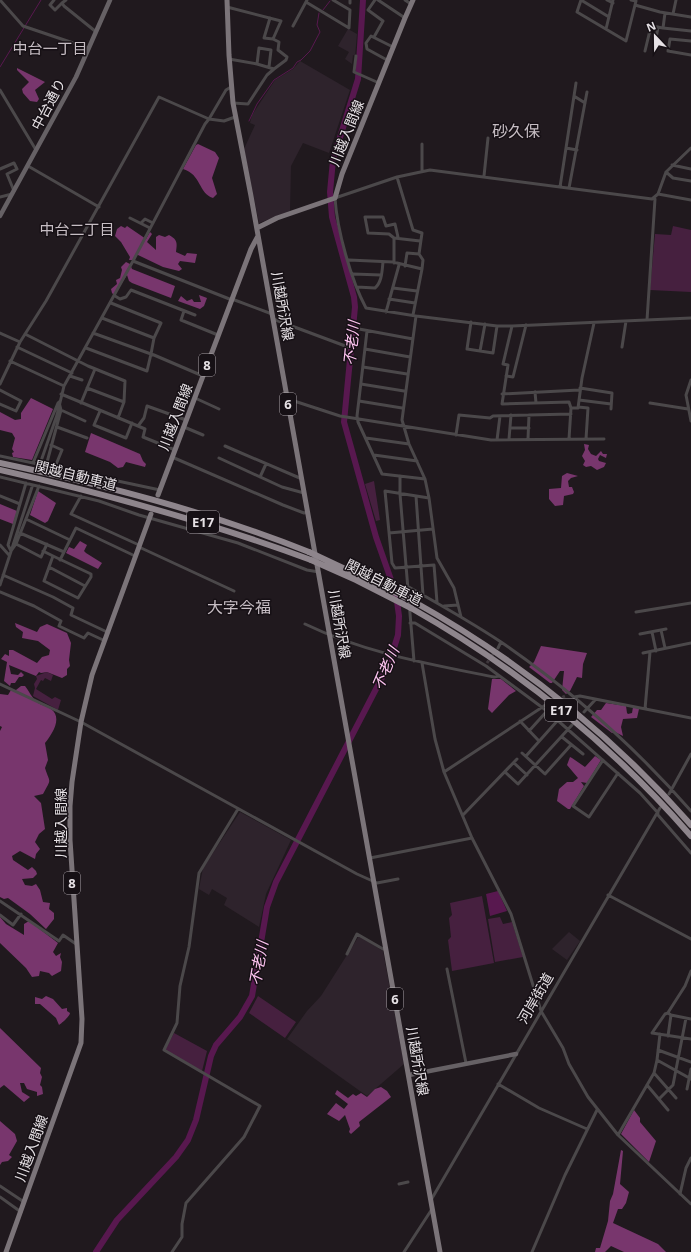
<svg xmlns="http://www.w3.org/2000/svg" width="691" height="1252" viewBox="0 0 691 1252" font-family="'Noto Sans','Noto Sans JP',sans-serif">
	<style>
		.built { fill: #2e232c }
		.green { fill: #46203f }
		.forest { fill: #78366d }
		.water { fill: #58184f }
		.lines { fill: none; stroke-linecap: round; stroke-linejoin: round }
		.stream { stroke: #58184f; stroke-width: 1 }
		.river { stroke: #58184f; stroke-width: 6 }
		.street-tunnel { stroke: #3e373c; stroke-width: 3; stroke-dasharray: 3 1.5; stroke-linecap: butt }
		.street { stroke: #4b484a; stroke-width: 3 }
		.secondary { stroke: #666165; stroke-width: 4.5 }
		.primary { stroke: #7b7479; stroke-width: 5 }
		.highway { stroke: #8e858c; stroke-width: 6 }
		.highway-bridge { stroke: #8e858c; stroke-width: 6 }
		.labels { text-anchor: middle; dominant-baseline: central; stroke-width: 3; stroke-linejoin: round; paint-order: stroke }
		.shield { fill: #161015; stroke: #a8a2a7; stroke-width: 1 }
		.shield-label { font-size: 13px; font-weight: bold; fill: #e6e1e5 }
		.street-label { font-size: 14px; fill: #e6e1e5; stroke: #161015 }
		.neighbourhood-label { font-size: 15px; fill: #c6bdc3; stroke: #161015 }
		.water-label { font-size: 15px; font-style: italic; fill: #fec4f1; stroke: #161015 }
		.quarter-label { font-size: 16px; fill: #c6bdc3; stroke: #161015 }
	</style>
	<rect width="100%" height="100%" fill="#20191e"/>
	<path class="built" d="M348 29 357 34 355 56 353 55 352 64 345 59 349 52 338 46Z
		M300 61 350 90 329 153 303 143 291 166 290 211 259 223 244 149 255 125 250 123 252 115 275 80 293 69Z
		M240 812 291 840 266 894 259 927 224 905 227 898 212 889 209 895 199 889 203 868Z
		M569 932 580 941 567 960 552 949Z
		M359 936 383 951 404 1064 367 1096 287 1039 307 1011 321 996Z"/>
	<path class="green" d="M673 226 691 230V292L650 290 655 234 671 235Z
		M374 481 380 520 376 521 365 484Z
		M47 672 53 675 51 681 45 678 43 681 41 680 36 689 52 699 55 697 61 700 58 710 33 696 35 688 34 684 37 679 36 676Z
		M482 896 494 963 452 971 448 940 451 937 449 918 452 915 450 903Z
		M500 917 503 924 512 922 523 957 495 962 488 919Z
		M258 996 296 1022 285 1038 249 1013Z
		M174 1033 207 1051 202 1071 165 1050Z"/>
	<path class="forest" d="M17 68 45 82 35 90 39 99 37 102 30 101 23 93 22 89 29 82 17 70Z
		M198 144 215 152 219 158 212 178 217 194 213 198C198 193 202 175 183 169L196 145Z
		M121 226 125 228 127 226 146 239 150 232 152 234 147 242 156 250V237L159 235 165 237 169 235C178 240 177 243 176 252L185 256 187 253 197 254 195 263 180 261 178 264 182 269 179 271 163 267 138 255H136L133 260H129L130 257 121 242 115 236 117 229Z
		M126 262 130 264 132 269 175 286 171 298 132 283 129 281 127 275 114 295 112 293 111 289 117 284 116 280 120 278 122 270 121 267Z
		M199 295 207 298 204 306 200 309 178 301 181 296 187 301 192 299 194 302H201Z
		M31 398 53 409 32 460 13 457 12 453 14 452 12 449 15 438 12 433 0 430V412L15 420 21 419V413Z
		M91 433 140 454 143 461 146 464 145 467 126 462 123 467 118 468 110 462 85 452Z
		M584 444 589 445 588 449 591 454 596 456 601 451 603 454H607L606 458 600 455 598 459 599 461 606 463 604 467 597 470 591 466 586 467 583 465 585 461 582 456 585 450Z
		M567 473 578 476 571 478 568 481 569 487H572L574 492 573 494 564 496 563 505 555 506 549 499V489L561 488 562 476Z
		M38 491 56 503 48 521 45 523 30 515Z
		M0 504 17 511 13 524 0 519Z
		M80 541 87 545 84 551 86 553 102 563 98 569 66 553 69 547 74 549Z
		M15 623 37 632 40 627 47 624 67 633 71 643 69 660 70 666 67 669V675L62 678 47 672 41 673 39 672 36 676 9 665 11 674 18 675 21 672 24 675 22 677H19L15 683H11L10 686 4 681 7 662 1 659 5 654 9 656V650H13L37 663 42 657 49 655 50 650 38 641 22 638 23 632 16 627Z
		M541 646 587 653 583 664 582 678 577 677 570 691 566 694 562 690 564 671H560L552 683H550L529 667 534 662Z
		M492 679H501L516 691 509 695 492 713 488 709Z
		M21 686H25C29 691 32 698 37 702 40 705 47 706 51 709 63 718 52 734 45 743L48 760 45 768C50 784 52 777 43 794L34 796 41 803 45 829 39 834 35 842 40 849 36 854 35 859 20 851 12 856 13 860 28 870 32 867 36 871 37 874 33 878 22 879 25 885 32 886 36 884 40 890 43 902 50 903 49 909 54 913V919L46 929 30 914 8 898 4 899 0 897V731L2 727 0 726V694L8 695 11 690H16Z
		M606 703 626 706 627 713 628 714 632 713 633 707 639 709 637 718 623 719 621 727 623 736 615 732 612 733 591 717 597 710H601Z
		M595 756 601 760 587 783 581 782 584 786 570 809H568L557 801 559 789 567 782H573L578 778 567 765 570 757 572 758 585 767Z
		M0 917 6 924 24 935V924L29 921 58 943 53 952 56 956 61 953 60 957 62 962 61 971 52 976 49 973 40 971 39 976 32 977 26 968 0 943Z
		M46 996 53 999 62 1009 67 1008V1011L70 1013C70 1016 62 1023 59 1025L56 1018 40 1004H35V997L42 999Z
		M0 1028 41 1068 40 1073 42 1077 40 1085 42 1087 43 1094 37 1096V1092L27 1089 24 1083H20L22 1092 30 1097 24 1102 4 1085 0 1088Z
		M381 1087 387 1091 391 1097 359 1122 360 1126 351 1134 349 1132 350 1129 345 1115 339 1121 327 1114 336 1103 344 1109 348 1104 335 1094 337 1090 348 1098 353 1094 356 1096 361 1093 367 1097 375 1089Z
		M634 1110 640 1118V1122L656 1141 649 1162 621 1134Z
		M0 1121 15 1134 17 1141 9 1155 12 1157 8 1161 2 1162 0 1165Z
		M621 1150 623 1151 620 1184 629 1192 626 1203 622 1209H618L613 1223 658 1244 666 1252H624L611 1246 605 1252H595L596 1248H600L608 1221 610 1201 613 1194Z"/>
	<path class="water" d="M498 891 507 911 490 916 486 894Z"/>
	<g class="lines">
		<path class="stream" d="M323 10 330 1
			M0 67 41 0
			M249 121 257 104 274 80 293 68 297 62 301 60 310 51 320 32 317 25 319 13"/>
		<path class="river" d="M96 1252 117 1220 176 1157 188 1140 196 1120 211 1056 216 1045 240 1017 252 996 267 907 276 882 389 664 398 635 399 616 396 594 376 537 344 422 355 307 354 297 332 217 330 192 333 160 358 79 363 0"/>
		<path class="street-tunnel" d="M487 663 495 651
			M550 703 565 696"/>
		<path class="street" d="M0 0 23 26 88 48
			M54 0 50 5 55 10 62 3
			M66 0 62 3 64 6 95 31
			M378 0 405 18
			M405 0 411 4
			M581 0 577 12 626 41 635 5 660 12 691 17
			M581 0 609 17
			M607 0 613 3
			M631 0 636 1 635 5
			M306 2 349 28 350 10 333 0
			M350 3V0
			M227 7 281 21 273 39 264 38 270 18
			M665 13 663 28 691 31
			M673 14 676 0
			M293 26 307 0
			M606 29 613 0
			M374 37 383 21 368 10 375 0
			M273 39 279 42 278 50 287 57 286 60 274 69
			M691 41 670 39 668 51 691 55
			M655 44 658 27
			M645 51 651 26 663 28
			M356 56 354 72 379 83
			M229 59 257 64 274 69 267 75 248 104 233 103
			M387 60 367 49 366 43 371 36 393 47
			M257 64 259 48 271 50 269 67
			M0 90 36 150
			M574 96 585 103
			M566 148 577 150
			M672 165 691 169
			M28 166 99 207
			M0 169 14 163 17 169 7 174 14 191
			M422 170V144
			M666 172 673 178 691 181
			M484 176 488 138
			M560 187 576 83
			M569 188 587 92
			M658 194 691 200
			M0 197 12 194
			M130 218 150 228
			M141 223 145 219 153 223
			M394 238 389 234 368 233 365 217H383L386 226 395 224 398 237
			M349 260 393 262 422 269 423 260 419 254 422 233 413 230 397 177
			M133 261 232 300
			M394 263V238L420 241
			M405 266 407 253 419 254
			M353 274 381 275
			M357 287 375 288C382 282 382 271 383 262
			M393 288 417 291
			M115 296 120 299 126 297 131 290 195 315
			M232 299 272 314
			M389 299 415 303
			M184 311 181 320 218 335
			M386 312 399 265
			M413 315 422 269
			M416 316 497 326H512
			M102 318 154 338
			M273 319 348 347
			M647 320 655 199
			M471 322 467 349 493 353 497 326
			M359 329 413 339
			M367 331 357 416 358 422 382 474 425 479 409 444 402 420 416 316 366 308C351 280 337 230 335 198L397 177 430 170 652 199 658 194 666 172 691 148
			M0 333 20 342
			M93 333 151 354 154 338 161 323 111 303
			M25 334 88 366 125 381 124 402 118 418
			M17 347 72 373
			M622 347 626 321
			M86 348 147 371 151 354 154 355 203 376
			M365 349 410 357
			M480 351 485 324
			M10 361 64 386
			M363 367 407 374
			M70 376 82 380
			M506 376 513 377 526 325
			M691 380 686 395 691 421
			M0 384 20 342 46 301 159 97 209 119 226 90 231 87
			M361 384 404 391
			M87 388 124 402
			M580 388 612 393 611 409
			M0 390 21 401 16 411 0 404
			M535 392 536 403
			M61 394 138 426 144 418 147 406 186 420
			M502 394 579 390
			M195 398 219 409
			M288 399 340 416 491 440 604 439
			M579 400 611 404
			M359 401 402 408
			M81 403 95 369
			M650 403 688 409
			M578 407 588 408 586 439
			M571 408H578L582 378 594 323
			M61 410 85 421
			M100 411 94 425 126 438 132 423
			M138 426 145 429 143 437 175 450
			M57 427 87 438
			M184 427 203 435
			M510 428H529
			M456 435 459 415 490 418 493 416 571 414
			M366 438 409 444
			M509 439 511 415
			M528 439 529 415
			M569 439 571 408 569 402 502 404 508 365 503 364 512 326 691 318
			M497 440 500 416
			M51 445 62 450 55 467
			M225 446 302 479
			M374 455 417 461
			M0 456 160 490
			M172 457 283 505 304 513 308 512
			M219 458 282 487 304 493
			M41 461 57 415 64 386 133 261 205 124 209 119 224 121 235 117
			M33 463 58 403
			M46 466 61 410 59 402
			M400 476V494L414 661
			M0 477 99 501 139 515 238 543 307 570 319 572
			M260 477 266 464
			M425 479 429 498
			M26 483 8 545 11 551 16 544 39 486
			M0 496 20 504
			M81 496 71 514 139 545
			M416 496 423 595
			M26 519 70 540 76 528 135 556
			M20 533 64 552
			M389 533 433 529
			M16 544 41 557 47 544
			M0 545 9 555
			M139 547 234 591
			M43 551 53 556
			M53 556 91 574V577L78 598 44 581Z
			M60 560 70 540
			M49 567 85 586
			M3 575 53 597 73 608 71 615 107 632
			M0 585 32 487
			M407 586C439 604 471 622 501 642 571 690 635 747 691 811
			M0 592 34 606 61 621 59 626 84 638 88 633 103 640
			M437 602 434 565 395 568 392 563 385 491 429 498 437 558 454 588 461 617
			M444 606 458 605
			M636 612 691 603
			M410 623H415L486 666 547 711 640 793 658 813
			M305 624C365 653 429 664 494 677L499 676
			M661 630 665 648
			M652 632 656 651
			M640 634 666 629
			M498 648 501 642
			M643 653 691 643
			M422 663 435 739 444 772 472 838 511 914 541 1011 563 1048 569 1064 588 1097 618 1135 691 1204
			M0 684 81 722 357 874 377 883 398 879
			M574 697 580 696 691 718
			M645 709 650 652
			M584 712 595 700
			M520 721 539 741
			M529 731 547 711
			M562 737 583 754
			M522 753 545 774 571 745
			M526 756 558 720
			M603 760 573 806 589 817 618 773
			M514 763 527 775
			M444 772 547 704
			M505 772 518 784 572 725
			M669 794 691 754
			M463 815 517 759
			M658 815 691 853
			M370 858 472 838
			M608 895 691 939
			M0 901 59 941 63 935 76 944
			M0 915 13 925 21 914
			M347 954 357 934 383 949H386
			M447 969 466 1063
			M668 1013 665 1014 652 1033 691 1039
			M671 1015 668 1013 669 1011 685 986 691 971
			M668 1036 671 1015 691 1019
			M658 1050 691 1062
			M657 1060 691 1079
			M654 1073 676 1098
			M498 1084 539 1108 587 1129
			M647 1085 668 1110
			M687 1089 691 1069
			M659 1099 673 1085 686 1018
			M618 1135 654 1073 657 1060 660 1034
			M399 1184 408 1182
			M0 1186 24 1202
			M680 1194 686 1168 691 1158
			M0 1197 21 1212
			M431 1200 660 808
			M172 1252 182 1237V1224L186 1203 244 1137 260 1106 164 1050 177 1023 180 986 189 947 199 873 238 809
			M404 1252 432 1209
			M532 1252 565 1175 597 1110"/>
		<path class="secondary" d="M0 216 76 77 110 0
			M409 1075 516 1054"/>
		<path class="primary" d="M227 0 229 55 233 103 251 196 440 1252
			M257 228 277 218 335 198 342 174 405 18 413 0
			M158 495 251 249 258 236
			M6 1252 81 1043 82 1019 70 840V806L72 782 81 722 92 675 151 514"/>
		<path class="highway" d="M0 463C105 485 210 512 309 552
			M0 470C106 494 209 522 311 560
			M411 600C517 659 611 734 691 825
			M411 608C517 668 611 744 691 836"/>
		<path class="highway-bridge" d="M309 552 411 600
			M311 560 356 580 411 608"/>
	</g>
	<g class="labels">
		<g class="shield">
			<rect x="199" y="354" width="16" height="22" rx="3"/>
			<rect x="280" y="393" width="16" height="22" rx="3"/>
			<rect x="187" y="511" width="32" height="22" rx="3"/>
			<rect x="545" y="699" width="32" height="22" rx="3"/>
			<rect x="64" y="872" width="16" height="22" rx="3"/>
			<rect x="387" y="988" width="16" height="22" rx="3"/>
		</g>
		<g class="shield-label">
			<text x="207" y="365">8</text>
			<text x="288" y="404">6</text>
			<text x="203" y="522">E17</text>
			<text x="561" y="710">E17</text>
			<text x="72" y="883">8</text>
			<text x="395" y="999">6</text>
		</g>
		<g class="street-label">
			<text transform="translate(48 104) rotate(-62)">中台通り</text>
			<text transform="translate(346 133) rotate(-68)">川越入間線</text>
			<text transform="translate(283 306) rotate(80)">川越所沢線</text>
			<text transform="translate(175 417) rotate(-69)">川越入間線</text>
			<text transform="translate(76 475) rotate(14)">関越自動車道</text>
			<text transform="translate(384 582) rotate(27)">関越自動車道</text>
			<text transform="translate(340 624) rotate(80)">川越所沢線</text>
			<text transform="translate(60 823) rotate(-90)">川越入間線</text>
			<text transform="translate(535 998) rotate(-60)">河岸街道</text>
			<text transform="translate(418 1061) rotate(80)">川越所沢線</text>
			<text transform="translate(31 1148) rotate(-70)">川越入間線</text>
		</g>
		<g class="neighbourhood-label">
			<text x="50" y="48">中台一丁目</text>
			<text x="77" y="229">中台二丁目</text>
		</g>
		<g class="water-label">
			<text transform="translate(351 343) rotate(-84)">不老川</text>
			<text transform="translate(385 668) rotate(-67)">不老川</text>
			<text transform="translate(258 963) rotate(-80)">不老川</text>
		</g>
		<g class="quarter-label">
			<text x="516" y="131">砂久保</text>
			<text x="239" y="607">大字今福</text>
		</g>
	</g>
	<g transform="translate(655 36) rotate(338)" stroke="#161015" stroke-width="3" paint-order="stroke">
	<path d="M0-3L7 15L0 10L-7 15Z" fill="#e6e1e5"/>
	<text y="-6" font-size="11" font-weight="bold" text-anchor="middle" fill="#e6e1e5">N</text>
	</g>
</svg>
